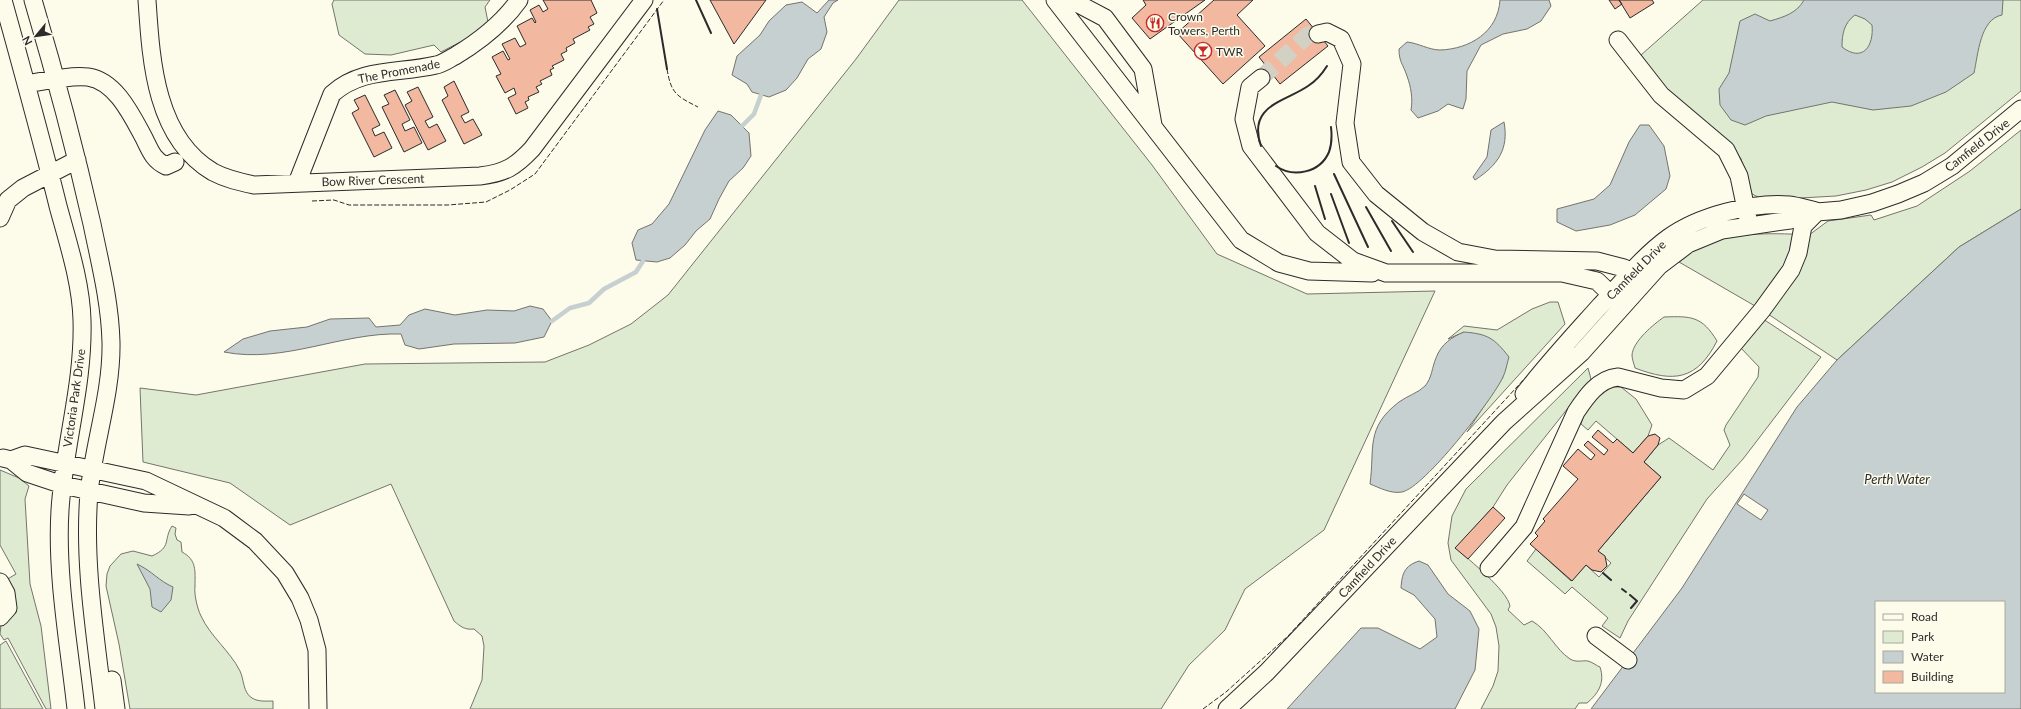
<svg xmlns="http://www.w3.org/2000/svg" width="2021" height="709" viewBox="0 0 2021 709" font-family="Lato,sans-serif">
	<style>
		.green { fill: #deebd1; stroke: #74746e }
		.water { fill: #c7d0d0; stroke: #74746e; fill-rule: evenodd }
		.pier { fill: #fdfbea; stroke: #74746e }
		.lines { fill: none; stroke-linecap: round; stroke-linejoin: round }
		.stream { stroke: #c7d0d0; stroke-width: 4.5 }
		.building { fill: #f2b8a0; stroke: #2b2b2b }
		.minor-tunnel { stroke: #d3d1c4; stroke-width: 17; stroke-dasharray: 17 8; stroke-linecap: butt }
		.minor-casing { stroke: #2b2b2b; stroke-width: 19 }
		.minor { stroke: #fdfbea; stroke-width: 17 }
		.fence { stroke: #2b2b2b; stroke-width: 1; stroke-dasharray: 5 2; stroke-linecap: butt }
		.wall { stroke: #2b2b2b; stroke-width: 2 }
		.labels { text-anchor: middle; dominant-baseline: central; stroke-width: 3; stroke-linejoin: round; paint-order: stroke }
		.poi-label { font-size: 12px; fill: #2b2b2b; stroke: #fdfbea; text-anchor: start }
		.street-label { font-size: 12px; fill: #2b2b2b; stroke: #fdfbea }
		.water-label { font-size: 13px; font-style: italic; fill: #2b2b2b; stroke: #fdfbea }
	</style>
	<rect width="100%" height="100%" fill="#fdfbea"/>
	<path class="green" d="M334 0H490L485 7 488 22 468 38 441 52 434 45 391 55 365 54 339 35 332 4Z
		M899 0H1022L1152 165 1217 254 1307 294 1435 291 1324 530 1245 589 1225 630 1189 665 1161 709H470L482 680 484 646 482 636 474 629C465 630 461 627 454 621L391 484 290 525 230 483 143 462 140 388 196 395 365 364 545 362 589 345 631 324 668 295 856 59Z
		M1703 0H2021V91L1945 153 1922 167 1892 182 1866 190 1836 196 1764 200 1752 194 1741 159 1731 144 1660 84 1641 55Z
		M2021 130V209L1959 247 1837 360 1762 310 1679 262C1688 256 1697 246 1707 243 1736 232 1779 233 1809 235L1828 221 1871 215 1874 220 1917 206 1970 171Z
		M1550 302H1558L1565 324 1467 432 1503 377 1464 332 1448 339 1464 326 1497 330 1532 309Z
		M1664 317C1691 316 1702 316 1717 341 1697 380 1674 383 1635 368 1634 364 1632 359 1632 355 1633 341 1654 324 1664 317Z
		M1763 319 1821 357 1743 459 1707 499 1628 621 1620 638 1602 626 1608 618 1572 587 1565 594 1527 561 1536 549 1571 581 1586 565 1599 577 1611 563 1598 551 1661 477 1644 462 1658 445 1669 438 1713 470 1730 445 1724 430 1726 425 1758 377 1759 367 1740 347Z
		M1588 368 1591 379 1507 485 1493 507 1456 548C1469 560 1507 590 1510 606L1508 610 1524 625 1532 621C1548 630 1555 649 1570 659 1577 663 1582 660 1588 661 1592 662 1597 666 1600 667 1605 682 1599 693 1587 703H1579L1575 709H1481L1493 686 1498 671 1499 646 1496 627 1491 614 1451 560 1448 543 1452 516 1466 489Z
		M1611 387H1621L1636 399 1652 425 1648 436 1633 453 1596 421 1588 430 1581 424C1586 404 1594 397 1611 387Z
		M0 470 19 478 29 486 25 499 30 584 41 626 51 709H46L8 638 4 640 0 634 6 580 16 574 0 545Z
		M172 526 176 528 175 534 177 540 181 542 182 552C197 560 195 571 195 586 194 594 197 608 201 616 210 636 230 651 240 671 244 679 243 693 252 698 258 702 267 701 273 701V709H130L119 644 106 586 107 574 110 566 121 554 133 551 152 556C172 547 163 540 172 526Z
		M6 641 43 709H0V645Z"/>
	<path class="water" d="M829 0H838L833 3 824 17 827 32 821 49 808 59 797 78 786 90 769 97 752 92 747 84 732 75 737 56 760 35 769 21 786 5 802 2 817 13Z
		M1500 0H1549L1551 6 1541 21 1527 29 1503 34 1481 45 1467 71 1466 99 1463 109 1448 104 1438 111 1418 118 1411 110C1413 99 1411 87 1407 76 1403 64 1399 62 1399 49L1407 42C1418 43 1429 50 1440 50 1470 49 1498 32 1500 0Z
		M1804 0H2003L2002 15C1980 19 1978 55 1974 73L1946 92 1911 106 1873 110 1832 102 1766 116 1745 125 1731 120 1720 105 1719 89 1729 73 1740 21 1755 14 1770 21C1784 17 1797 13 1804 0ZM1855 15 1865 19 1872 25C1874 46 1863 63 1842 47 1842 34 1844 23 1855 15Z
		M718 111 731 115 749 133 751 156 743 168 729 181 719 199 710 219 696 231 685 245 670 258 657 262 636 260 632 243 638 230 652 224 669 204 705 130Z
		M1504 122C1509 149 1498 165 1475 180L1473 177 1487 157 1491 130Z
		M1640 125H1649L1664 146 1670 176 1666 189 1635 215 1610 225 1576 231 1557 222V209L1594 199 1610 185 1629 142Z
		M2021 209V709H1591L1682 588 1797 407 1837 360 1959 247ZM1876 602H2004V692H1876Z
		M530 306 543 309 552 321 544 337 515 343 454 344 419 349 405 345 401 334C342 332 284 364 224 352L243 339 270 331 307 327 330 319 369 318 376 327 400 325 409 315 425 309 455 315 487 310 514 311Z
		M1464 332C1488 334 1494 338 1509 357 1507 363 1506 371 1503 377 1493 399 1424 488 1402 492 1391 494 1380 488 1370 484 1375 448 1365 428 1399 402 1407 396 1418 393 1425 386 1432 378 1432 367 1436 358 1441 344 1452 337 1464 332Z
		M1419 561 1428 565 1448 594 1470 611 1479 629 1475 670 1455 709H1287L1361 628H1378L1420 649 1437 637 1435 619 1414 595 1401 588C1402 574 1404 566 1419 561Z
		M137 564C152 571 159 581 173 587L171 600 161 612 152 607 150 589Z"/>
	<path class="pier" d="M1744 494 1768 510 1761 520 1737 504Z"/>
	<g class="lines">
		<path class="stream" d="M742 126 754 114 761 95
			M552 321 570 308 589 303 604 289 636 272 643 261"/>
	</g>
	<path class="building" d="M543 0H591L597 13 590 17 594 24 588 27 590 30 573 39 575 43 566 48 567 51 561 54 564 60 552 66 554 68 550 70 552 75 540 81 542 84 536 87 539 92 528 97 529 100 525 102 528 108 516 114 508 98 516 94 514 88 505 93 496 76 501 74 492 57 503 51 508 60 510 59 502 44 515 38 520 47 526 44 517 26 532 18 535 23 536 22 530 10 539 5 543 12 548 9Z
		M710 0H766L734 44Z
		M1143 0H1205L1150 39 1132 18 1146 5Z
		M1214 0H1253L1237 15 1265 46 1223 84 1177 33Z
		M1609 0H1619L1622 4 1615 9Z
		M1619 0H1652L1654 3 1630 18Z
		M1306 19 1328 46 1280 84 1259 57Z
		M454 81 469 112 461 116 465 123 473 119 482 135 464 144 442 100 448 96 444 87Z
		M418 87 433 117 425 121 429 128 437 124 446 141 428 150 405 105 412 101 407 92Z
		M395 90 410 120 402 124 405 131 414 127 422 143 404 152 382 107 389 104 384 95Z
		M365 95 380 125 372 129 375 136 384 132 392 148 374 157 352 113 359 109 354 100Z
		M1598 430 1613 443 1617 439 1633 453 1648 436 1655 434 1660 438 1658 445 1644 462 1661 477 1598 551 1605 556 1607 566 1601 572 1592 570 1586 565 1572 581 1530 544 1538 536 1535 533 1545 521 1543 519 1578 479 1563 466 1578 449 1591 460 1595 455 1584 445 1588 441 1604 455 1608 450 1592 437Z
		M1493 507 1505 518 1468 559 1455 548Z"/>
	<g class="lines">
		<path class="minor-tunnel" d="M1261 78 1308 35 1318 34"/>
		<defs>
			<path id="minor" d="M3 0C22 69 41 137 58 206 68 243 81 282 82 320 84 384 64 446 60 510 56 576 69 644 76 709
				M33 0C55 74 75 149 92 224 100 263 110 302 111 342 112 393 94 442 89 493 83 564 96 638 104 709
				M147 0C151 60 155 138 213 172 226 179 240 182 254 185L480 176C505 173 515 167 532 149L644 0
				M1055 0 1241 240 1279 263 1309 271 1372 273
				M1071 0 1105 18 1143 69 1153 125
				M1318 34 1327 32 1341 39 1352 64 1345 123 1351 162 1376 194 1423 232 1458 252 1495 259 1597 261 1624 268 1642 285
				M1618 40 1661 95 1726 150 1739 176 1748 219
				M1261 78 1250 87 1244 119 1251 146 1317 233 1353 261 1386 273H1562L1597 281 1623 306
				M27 84C46 81 68 75 88 77 116 81 132 116 144 138 150 150 153 160 166 166L175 162
				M297 183 332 94C362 67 399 74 436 65 442 64 449 59 455 56 480 41 502 24 519 0
				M0 218 8 200 23 188 77 160
				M1524 394C1547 364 1573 336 1599 307 1621 284 1642 257 1668 238 1698 216 1752 202 1789 205 1798 206 1807 209 1816 211
				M3 458 11 460 27 473 63 485 144 503 189 506
				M11 460 25 455 146 481 224 518 255 541 285 573 300 598 309 620 317 650 318 709
				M1489 568 1524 527 1576 412C1586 397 1598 379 1618 377L1661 388 1684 390 1707 376 1762 310 1791 270 1798 253 1803 226 1817 212
				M0 582 6 593 8 608 0 617
				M1596 636 1628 660
				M112 680 116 709
				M1227 709 1267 672 1504 422 1581 353 1659 266 1688 244 1722 230 1790 220 1817 212 1841 210 1872 203 1898 194 1924 183 1952 166 2021 109"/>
		</defs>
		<use href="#minor" class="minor-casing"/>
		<use href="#minor" class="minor"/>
		<path class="fence" d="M667 69C671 93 676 96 698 107
			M312 201 334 200 349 205H448L486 202 510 190 535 174 664 0
			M1203 709 1226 692 1288 636 1527 376"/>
		<path class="wall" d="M696 0 711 33
			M657 9 667 69
			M1261 146C1247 105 1285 102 1308 86 1316 81 1322 74 1327 66
			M1276 166C1293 178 1320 173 1329 152 1332 144 1332 136 1331 127
			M1334 174 1368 247
			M1315 186 1325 219
			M1331 194 1349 243
			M1366 207 1391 251
			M1392 221 1413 252
			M1603 573 1611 580
			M1622 589 1626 592
			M1630 595 1637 601 1631 608"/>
	</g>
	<defs>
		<symbol id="restaurant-ring" viewBox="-11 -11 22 22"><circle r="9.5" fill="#fdfbea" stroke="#c62828" stroke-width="1.5"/><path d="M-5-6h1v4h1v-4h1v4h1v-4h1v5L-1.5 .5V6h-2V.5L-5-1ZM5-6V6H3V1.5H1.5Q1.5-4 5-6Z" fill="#c62828"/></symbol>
		<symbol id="bar-ring" viewBox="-11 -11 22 22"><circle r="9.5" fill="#fdfbea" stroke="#c62828" stroke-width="1.5"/><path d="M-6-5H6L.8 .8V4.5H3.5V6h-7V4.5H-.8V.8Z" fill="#c62828"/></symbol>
	</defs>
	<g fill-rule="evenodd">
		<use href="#restaurant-ring" x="1145" y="13" width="20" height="20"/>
		<use href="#bar-ring" x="1193" y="41" width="20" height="20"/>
	</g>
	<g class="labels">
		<g class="poi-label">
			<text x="1168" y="16">Crown<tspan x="1168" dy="14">Towers, Perth</tspan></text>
			<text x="1216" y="51">TWR</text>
		</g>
		<g class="street-label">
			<text transform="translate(399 71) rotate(-11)">The Promenade</text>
			<text transform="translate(1977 145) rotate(-38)">Camfield Drive</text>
			<text transform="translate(373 180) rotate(-2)">Bow River Crescent</text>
			<text transform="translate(1636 270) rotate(-45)">Camfield Drive</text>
			<text transform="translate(74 398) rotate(-82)">Victoria Park Drive</text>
			<text transform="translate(1367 567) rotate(-47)">Camfield Drive</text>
		</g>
		<g class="water-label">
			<text x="1897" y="479">Perth Water</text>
		</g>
	</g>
	<rect x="1875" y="601" width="130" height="92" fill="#fdfbea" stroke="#a9a89e"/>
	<rect x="1883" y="614" width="20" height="6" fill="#fdfbea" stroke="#a9a89e"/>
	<text x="1911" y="621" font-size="12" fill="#2b2b2b">Road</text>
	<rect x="1883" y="631" width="20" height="12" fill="#deebd1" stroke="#a9a89e"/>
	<text x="1911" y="641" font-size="12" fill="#2b2b2b">Park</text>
	<rect x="1883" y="651" width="20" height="12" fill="#c7d0d0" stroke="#a9a89e"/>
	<text x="1911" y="661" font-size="12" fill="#2b2b2b">Water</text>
	<rect x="1883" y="671" width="20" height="12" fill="#f2b8a0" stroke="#a9a89e"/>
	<text x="1911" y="681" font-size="12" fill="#2b2b2b">Building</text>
	<g transform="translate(36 36) rotate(241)" stroke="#fdfbea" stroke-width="3" paint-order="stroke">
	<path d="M0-3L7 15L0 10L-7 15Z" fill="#2b2b2b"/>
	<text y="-6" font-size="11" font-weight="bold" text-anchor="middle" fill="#2b2b2b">N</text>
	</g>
</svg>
